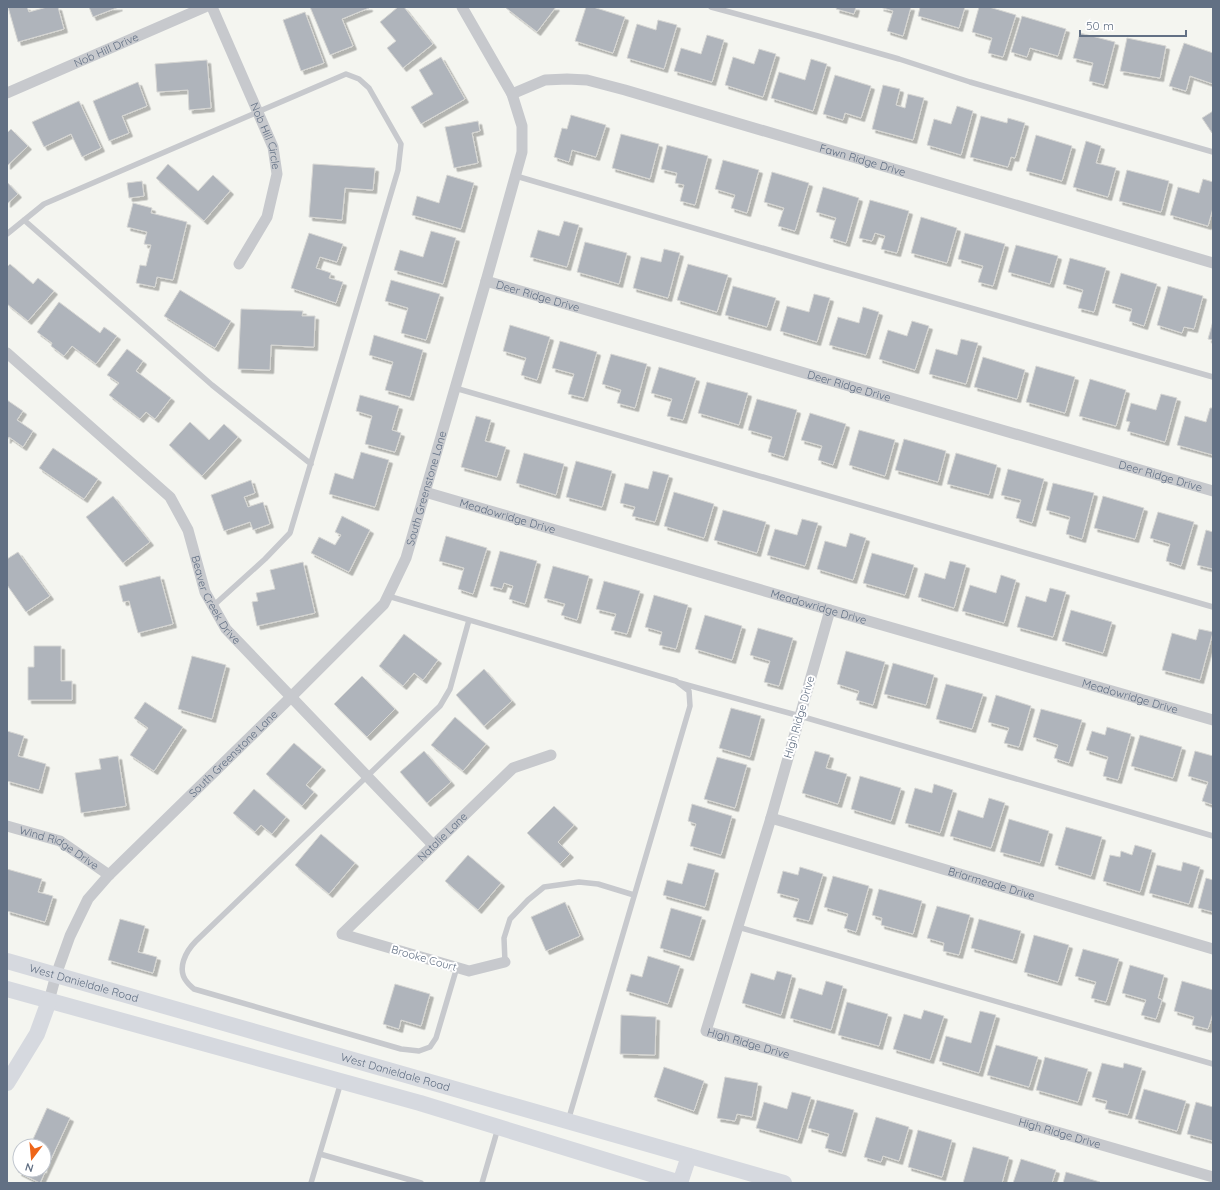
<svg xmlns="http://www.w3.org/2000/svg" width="1220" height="1190" viewBox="0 0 1220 1190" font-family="Quicksand,sans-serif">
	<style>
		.building { fill: #afb4bb; stroke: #d6d6d3; filter: url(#shadow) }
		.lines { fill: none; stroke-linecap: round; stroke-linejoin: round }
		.lane { stroke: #c7c9cd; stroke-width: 5.5 }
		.street { stroke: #c7c9cd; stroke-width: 11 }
		.secondary { stroke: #d6d9df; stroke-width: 16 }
		.labels { text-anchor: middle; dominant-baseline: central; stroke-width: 4; stroke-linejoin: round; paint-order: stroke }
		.street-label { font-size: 11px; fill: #627084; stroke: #fff }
	</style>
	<defs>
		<filter id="shadow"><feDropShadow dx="3.5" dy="3.5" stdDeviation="0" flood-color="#0004"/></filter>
	</defs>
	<rect width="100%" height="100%" fill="#f4f5f0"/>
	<path class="building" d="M8 7H27L29 12 47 7H58L64 29 18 42Z
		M89 7H119L93 17Z
		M310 7H369V8L342 19 353 46 330 55Z
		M398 7H404L433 44 403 68 387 48 396 41 380 22Z
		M507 7H556L537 32 506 8Z
		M586 7H593L625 17 613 53 575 41Z
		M837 7H856L854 14 836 9Z
		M880 7H911L903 36 887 31 893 11Z
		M920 7H965L959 28 918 16Z
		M979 7H989L1016 15 1003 57 988 53 992 38 972 32Z
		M305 12 324 63 301 71 283 20Z
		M1022 16 1066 29 1058 56 1030 48 1027 57 1011 52Z
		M658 20 677 25 664 69 627 58 637 24 656 30Z
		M1080 33 1115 42 1104 85 1089 81 1093 63 1073 58Z
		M707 35 724 40 712 82 674 71 681 48 701 54Z
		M1127 38 1166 46 1160 78 1120 71Z
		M1184 43 1213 53V84L1190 76 1186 91 1169 86Z
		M759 49 776 54 763 97 725 85 733 57 754 64Z
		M441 57 465 99 421 124 411 107 433 94 419 70Z
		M811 59 827 64 813 111 771 98 779 72 805 80Z
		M207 60 211 108 189 110 188 90 157 92 155 64Z
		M835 75 871 86 861 118 845 113 843 120 823 114Z
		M138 82 147 106 122 116 129 133 109 141 93 101Z
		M883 85 900 89 896 105 905 108 908 94 924 98 913 140 872 129Z
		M79 101 101 148 82 157 71 134 44 147 32 122Z
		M957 106 973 111 961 155 927 145 934 119 951 124Z
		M1213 111V132L1212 133 1202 118Z
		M571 115 606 125 596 157 572 150 569 162 554 157 562 128 567 129Z
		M981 116 1007 123 1008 118 1025 123 1015 158 1011 157 1008 167 970 157Z
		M478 121 480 131 472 133 478 163 454 168 445 127Z
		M11 129 28 146 7 166V133Z
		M621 134 659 144 650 179 612 168Z
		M1036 135 1072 146 1062 181 1026 171Z
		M1086 141 1101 146 1096 163 1116 168 1108 197 1073 187Z
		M667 145 708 156 695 205 680 201 684 185 675 183 677 173 661 169Z
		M723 160 759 170 747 213 731 208 735 195 715 189Z
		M168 164 198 191 213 175 230 191 204 221 156 178Z
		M313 164 375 168 373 190 345 188 342 220 309 217Z
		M1127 170 1169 181 1161 212 1119 201Z
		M772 172 809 183 795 231 778 226 784 208 764 202Z
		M447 175 474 183 461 229 412 215 417 196 439 203Z
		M1203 179 1213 182V208L1208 226 1170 215 1178 187 1199 193Z
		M142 181 144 196 129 198 127 183Z
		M7 182 18 194 7 204Z
		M823 187 859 198 846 243 830 238 836 218 816 212Z
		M870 200 909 211 897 253 881 249 885 236 875 233 872 241 859 238Z
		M133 203 152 208 151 213 187 222 173 280 157 277 155 287 136 283 140 265 146 266 151 245 144 244 147 232 127 227Z
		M921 217 957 228 947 263 911 253Z
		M564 221 579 225 567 267 530 257 538 230 559 236Z
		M431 231 456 238 443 284 394 270 400 250 423 257Z
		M309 233 343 244 337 262 320 257 316 268 331 273 329 278 343 282 336 303 291 288Z
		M965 233 1005 244 993 286 978 282 983 266 958 259Z
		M585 242 627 253 619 284 577 272Z
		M1016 245 1058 256 1050 284 1008 272Z
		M664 249 680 253 668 298 633 288 641 257 661 262Z
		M1070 258 1106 268 1094 312 1078 308 1083 290 1063 284Z
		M10 264 33 284 38 278 54 291 28 321 7 304V267Z
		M688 264 728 275 717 312 677 300Z
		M1121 273 1157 284 1144 326 1129 321 1132 309 1112 303Z
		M391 280 440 294 426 340 401 333 408 308 385 301Z
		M733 286 776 298 767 327 725 315Z
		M1168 286 1203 296 1194 329 1184 327 1182 333 1157 325Z
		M180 290 231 321 215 348 164 316Z
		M814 294 830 298 817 342 780 331 787 306 809 312Z
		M59 302 100 333 104 327 117 336 96 364 72 346 64 356 51 346 52 343 37 332Z
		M863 307 879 312 866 355 829 345 838 317 859 323Z
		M241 309 303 311 302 316H315L314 347 271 345 270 370 238 369Z
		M912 321 929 326 915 370 879 359 888 330 907 336Z
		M1213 321V340L1208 339Z
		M510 325 550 337 537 380 521 375 526 358 503 351Z
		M374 335 423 350 410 397 385 390 393 362 369 355Z
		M961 339 978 343 966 384 929 374 936 349 957 355Z
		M560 341 597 352 584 398 568 394 574 374 552 368Z
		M127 349 143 361 136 371 171 398 155 419 146 412 140 419 109 395 119 383 107 375Z
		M611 354 647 364 635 408 617 403 621 390 602 384Z
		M983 357 1025 370 1017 399 974 387Z
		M1036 366 1075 377 1065 413 1026 402Z
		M659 367 696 378 683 420 667 416 672 399 651 393Z
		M1090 379 1126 390 1116 426 1079 416Z
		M707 382 748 393 739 425 698 413Z
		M1161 394 1177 398 1165 442 1127 431 1130 422 1126 421 1131 403 1156 410Z
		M360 395 399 406 392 430 401 433 395 452 365 444 372 416 356 411Z
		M757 399 797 410 784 457 768 452 772 437 748 430Z
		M7 400 23 411 17 420 33 431 23 447 9 437 7 440Z
		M1210 408H1213V455L1177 445 1185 416 1206 422Z
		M810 413 846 424 833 465 818 460 822 446 801 440Z
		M476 416 491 420 485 441 506 447 497 477 461 467Z
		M190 422 209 440 224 424 238 437 202 476 169 445Z
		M859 430 895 440 885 476 849 465Z
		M904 439 946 451 938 482 895 470Z
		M53 448 98 479 84 499 39 468Z
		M361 452 389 460 375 507 329 494 335 473 353 479Z
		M524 453 564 464 556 495 516 483Z
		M956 453 997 465 989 495 947 484Z
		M576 461 612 471 602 507 566 497Z
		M1008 469 1044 479 1032 523 1016 518 1021 500 1001 495Z
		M653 471 669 475 655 522 632 516 635 507 620 503 625 483 648 489Z
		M251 480 255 493 244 497 248 507 263 502 270 524 253 530 250 522 224 531 211 495Z
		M1053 483 1094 493 1082 539 1066 534 1070 517 1046 510Z
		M674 492 714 504 704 538 664 526Z
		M113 496 150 542 123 563 86 517Z
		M1103 496 1144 508 1135 539 1094 528Z
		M723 510 766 522 757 553 714 540Z
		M1158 512 1194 522 1181 566 1166 561 1170 544 1150 538Z
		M342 516 370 530 349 572 311 553 319 537 335 545 341 535 335 532Z
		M802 519 818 523 805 566 767 555 775 529 797 535Z
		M1206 530 1213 532V569L1197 565Z
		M850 533 866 538 853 580 817 569 825 541 846 547Z
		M446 536 487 548 473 594 458 589 464 568 439 561Z
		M500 551 537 561 525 604 509 599 513 586 504 583 502 589 490 586Z
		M18 552 50 596 26 612 7 585V559Z
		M872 553 914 565 905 595 863 583Z
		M950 561 966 565 954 608 918 597 925 573 945 579Z
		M303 562 315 613 257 626 252 602 258 601 256 593 275 589 270 570Z
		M553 566 589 576 577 620 561 615 565 604 544 598Z
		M1001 575 1016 580 1004 623 962 611 970 585 996 593Z
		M160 576 173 624 138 633 129 601 123 602 119 586Z
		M604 581 640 591 627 634 611 630 616 614 596 609Z
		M1050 588 1066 592 1053 637 1017 627 1026 596 1046 602Z
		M654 595 688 605 676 649 659 645 662 632 645 627Z
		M1071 610 1112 622 1103 653 1062 641Z
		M705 615 742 626 732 660 695 649Z
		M758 628 793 638 779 686 764 682 770 661 750 655Z
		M1199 629 1213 632 1200 680 1162 670 1172 633 1196 640Z
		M404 634 438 660 423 680 414 673 403 686 379 666Z
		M34 646H61V681H72V700H28V667H34Z
		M846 651 885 662 873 705 856 700 859 691 837 684Z
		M192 656 226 665 212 719 178 709Z
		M893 663 934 675 926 705 884 694Z
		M484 669 512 701 484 726 456 695Z
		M362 676 395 709 367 737 334 704Z
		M946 684 983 694 972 729 936 719Z
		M996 695 1031 706 1019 747 1004 743 1009 728 988 722Z
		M145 702 183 727 154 771 130 755 148 728 134 718Z
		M731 708 761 716 750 757 719 748Z
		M1041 709 1082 720 1069 763 1054 758 1058 745 1033 737Z
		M455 717 486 744 463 771 431 745Z
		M1107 727 1131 734 1118 780 1103 776 1108 757 1086 750 1092 731 1105 735Z
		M7 731 24 736 18 756 46 764 39 790 7 781Z
		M1140 735 1182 747 1173 778 1131 766Z
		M294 743 322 767 306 785 314 792 302 806 266 774Z
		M424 751 451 782 427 803 400 772Z
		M815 751 830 755 826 768 847 774 838 804 802 793Z
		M1195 751 1213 756V805L1202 801 1208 782 1188 776Z
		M118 756 126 806 81 813 75 773 101 769 99 759Z
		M717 757 747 765 735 808 704 799Z
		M860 776 901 788 891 821 851 809Z
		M934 784 953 790 940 833 905 823 915 788 932 793Z
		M254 789 286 817 272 834 261 825 255 832 233 813Z
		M989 798 1005 803 991 848 950 836 958 810 983 818Z
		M692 804 732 816 721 855 690 846 696 824 688 821Z
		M554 806 574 825 558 842 570 854 560 864 527 833Z
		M1009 819 1049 831 1040 863 1000 852Z
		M1066 827 1102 837 1091 876 1055 865Z
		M321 834 355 863 329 894 295 865Z
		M1135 845 1152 850 1140 892 1103 881 1110 855 1120 857 1121 851 1132 855Z
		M468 855 501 883 478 910 445 881Z
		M1183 862 1200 867 1189 904 1149 893 1157 865 1181 871Z
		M688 863 715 870 705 907 663 895 667 880 682 884Z
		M800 867 823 874 809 921 793 917 799 899 777 893 783 871 798 875Z
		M7 869 42 879 38 892 53 896 45 922 7 911Z
		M833 876 869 886 856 932 844 928 848 914 824 907Z
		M1206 878 1213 880V912L1198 908Z
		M879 889 922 901 913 934 881 925 882 918 872 915Z
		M565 902 580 936 546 951 531 917Z
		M937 906 970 915 959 955 943 951 944 943 927 938Z
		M671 908 702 917 690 957 660 948Z
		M120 919 145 926 138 952 157 957 153 973 108 960Z
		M979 919 1021 931 1013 960 971 948Z
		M1034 935 1069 945 1058 982 1024 972Z
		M1083 949 1119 959 1106 1002 1091 998 1096 982 1075 976Z
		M648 956 680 966 668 1004 626 991 631 974 642 977Z
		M1130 965 1164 975 1158 998 1162 1000 1156 1019 1141 1015 1146 1000 1122 993Z
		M777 971 792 975 781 1015 742 1003 751 973 774 980Z
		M826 981 843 986 831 1030 790 1018 799 988 822 995Z
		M1182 981 1213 990V1013L1208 1029 1192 1025 1194 1017 1174 1011Z
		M395 984 430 994 421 1026 401 1020 399 1029 383 1024Z
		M847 1002 888 1014 879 1046 838 1035Z
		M924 1010 944 1016 930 1060 893 1049 904 1014 921 1019Z
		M980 1011 996 1015 979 1073 939 1061 946 1036 971 1043Z
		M621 1015 656 1017 655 1055 620 1054Z
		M996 1045 1038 1057 1029 1087 987 1075Z
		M1045 1057 1088 1069 1078 1102 1036 1090Z
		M1102 1063 1123 1068 1124 1063 1142 1068 1128 1115 1105 1109 1107 1101 1092 1097Z
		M664 1067 704 1081 694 1111 654 1097Z
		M725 1077 758 1083 752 1117 737 1114 735 1121 717 1118Z
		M1144 1089 1186 1101 1177 1131 1135 1119Z
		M792 1092 811 1097 798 1140 756 1128 764 1102 787 1109Z
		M817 1100 854 1110 842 1153 825 1148 829 1134 808 1128Z
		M1196 1102 1213 1107V1141L1187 1134Z
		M47 1108 70 1118 40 1183 18 1172 20 1168V1170H44V1146H30Z
		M876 1117 909 1127 899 1161 883 1156 881 1162 864 1157Z
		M918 1130 952 1140 942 1177 908 1167Z
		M973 1147 1009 1157 1002 1183H963Z
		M1021 1159 1056 1170 1052 1183H1013Z
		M1066 1172 1100 1182V1183H1063Z"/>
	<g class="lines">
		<path class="lane" d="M711 7 818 36 899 59 970 82 1213 152
			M516 176 827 267 1213 377
			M24 220 212 385 311 464
			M7 234 44 204 346 74 359 79 369 88 401 144 398 170 290 533 265 559 213 606
			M455 388 1213 607
			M388 596 676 681 689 691 690 706 568 1121
			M680 683 800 716 1213 836
			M738 927 1213 1064
			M505 962 504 938 510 919 528 900 544 887 579 882 598 884 634 895
			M457 967 436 1038 430 1047 419 1051 401 1049 194 989C192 987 189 985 187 982 176 969 186 951 196 941L440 706 450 689 469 620
			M320 1154 421 1183
			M311 1183 341 1082
			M482 1183 498 1128"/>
		<g class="street">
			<path id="s1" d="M212 7 273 147 277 174 267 217 239 264"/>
			<path id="s2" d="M7 93 205 7"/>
			<path id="s3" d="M512 94 545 80 567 79 587 80 625 90 1213 263"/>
			<path id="s4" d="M486 281 1213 491"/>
			<path id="s5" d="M7 353 170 497 188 530 205 592 226 629 433 845"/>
			<path id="s6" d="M425 492 830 610 1213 720"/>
			<path id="s7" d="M830 610 771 818 706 1031 1213 1177"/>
			<path id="s8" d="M771 818 1213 949"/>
			<path id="s9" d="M7 826 60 841 109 875"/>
			<path id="s10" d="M505 962 469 971 342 934 513 768 551 755"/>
			<path id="s11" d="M49 1001 56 975 70 936 88 899 109 875 291 697 384 604 406 558 486 281 522 152V126L512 94 462 7"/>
		</g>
		<g class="secondary">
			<path id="s12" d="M7 961 784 1183"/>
			<path d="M7 989 420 1103 680 1183"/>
			<path d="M7 1083 37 1034 49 1001"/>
			<path d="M680 1183 689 1156"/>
		</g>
	</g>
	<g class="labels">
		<g class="street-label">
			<text stroke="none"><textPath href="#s2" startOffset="108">Nob Hill Drive</textPath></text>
			<text stroke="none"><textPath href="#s1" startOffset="140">Nob Hill Circle</textPath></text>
			<text stroke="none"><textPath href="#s3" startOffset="365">Fawn Ridge Drive</textPath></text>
			<text stroke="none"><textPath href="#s4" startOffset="54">Deer Ridge Drive</textPath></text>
			<text stroke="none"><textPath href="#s4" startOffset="378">Deer Ridge Drive</textPath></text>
			<text stroke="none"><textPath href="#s4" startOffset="702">Deer Ridge Drive</textPath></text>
			<text stroke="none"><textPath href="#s11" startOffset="651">South Greenstone Lane</textPath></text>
			<text stroke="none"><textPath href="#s6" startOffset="86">Meadowridge Drive</textPath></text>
			<text stroke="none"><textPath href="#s5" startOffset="331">Beaver Creek Drive</textPath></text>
			<text stroke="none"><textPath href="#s6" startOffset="410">Meadowridge Drive</textPath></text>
			<text stroke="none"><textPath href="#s6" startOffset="734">Meadowridge Drive</textPath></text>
			<text transform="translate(799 717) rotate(-74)">High Ridge Drive</text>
			<text stroke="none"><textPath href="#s11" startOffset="315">South Greenstone Lane</textPath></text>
			<text stroke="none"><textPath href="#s10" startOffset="309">Natalie Lane</textPath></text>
			<text stroke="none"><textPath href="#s9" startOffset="57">Wind Ridge Drive</textPath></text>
			<text stroke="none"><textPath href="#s8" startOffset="230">Briarmeade Drive</textPath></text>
			<text transform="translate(424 958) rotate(16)">Brooke Court</text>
			<text stroke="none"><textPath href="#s12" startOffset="80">West Danieldale Road</textPath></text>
			<text stroke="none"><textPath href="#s7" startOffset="483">High Ridge Drive</textPath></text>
			<text stroke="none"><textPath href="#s12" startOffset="404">West Danieldale Road</textPath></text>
			<text stroke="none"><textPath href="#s7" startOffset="807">High Ridge Drive</textPath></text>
		</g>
	</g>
	<rect width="1220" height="1190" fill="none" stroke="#627084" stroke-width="16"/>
	<g transform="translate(32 1158) rotate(196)"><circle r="19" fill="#ffffff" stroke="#c0c6ce"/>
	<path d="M0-3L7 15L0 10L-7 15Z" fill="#ee6518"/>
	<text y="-6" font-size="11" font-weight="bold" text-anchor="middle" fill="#627084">N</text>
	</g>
	<path d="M1080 30v6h106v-6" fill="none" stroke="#627084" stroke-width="2"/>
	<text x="1086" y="30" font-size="12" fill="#627084" stroke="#ffffff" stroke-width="3" paint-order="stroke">50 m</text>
</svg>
